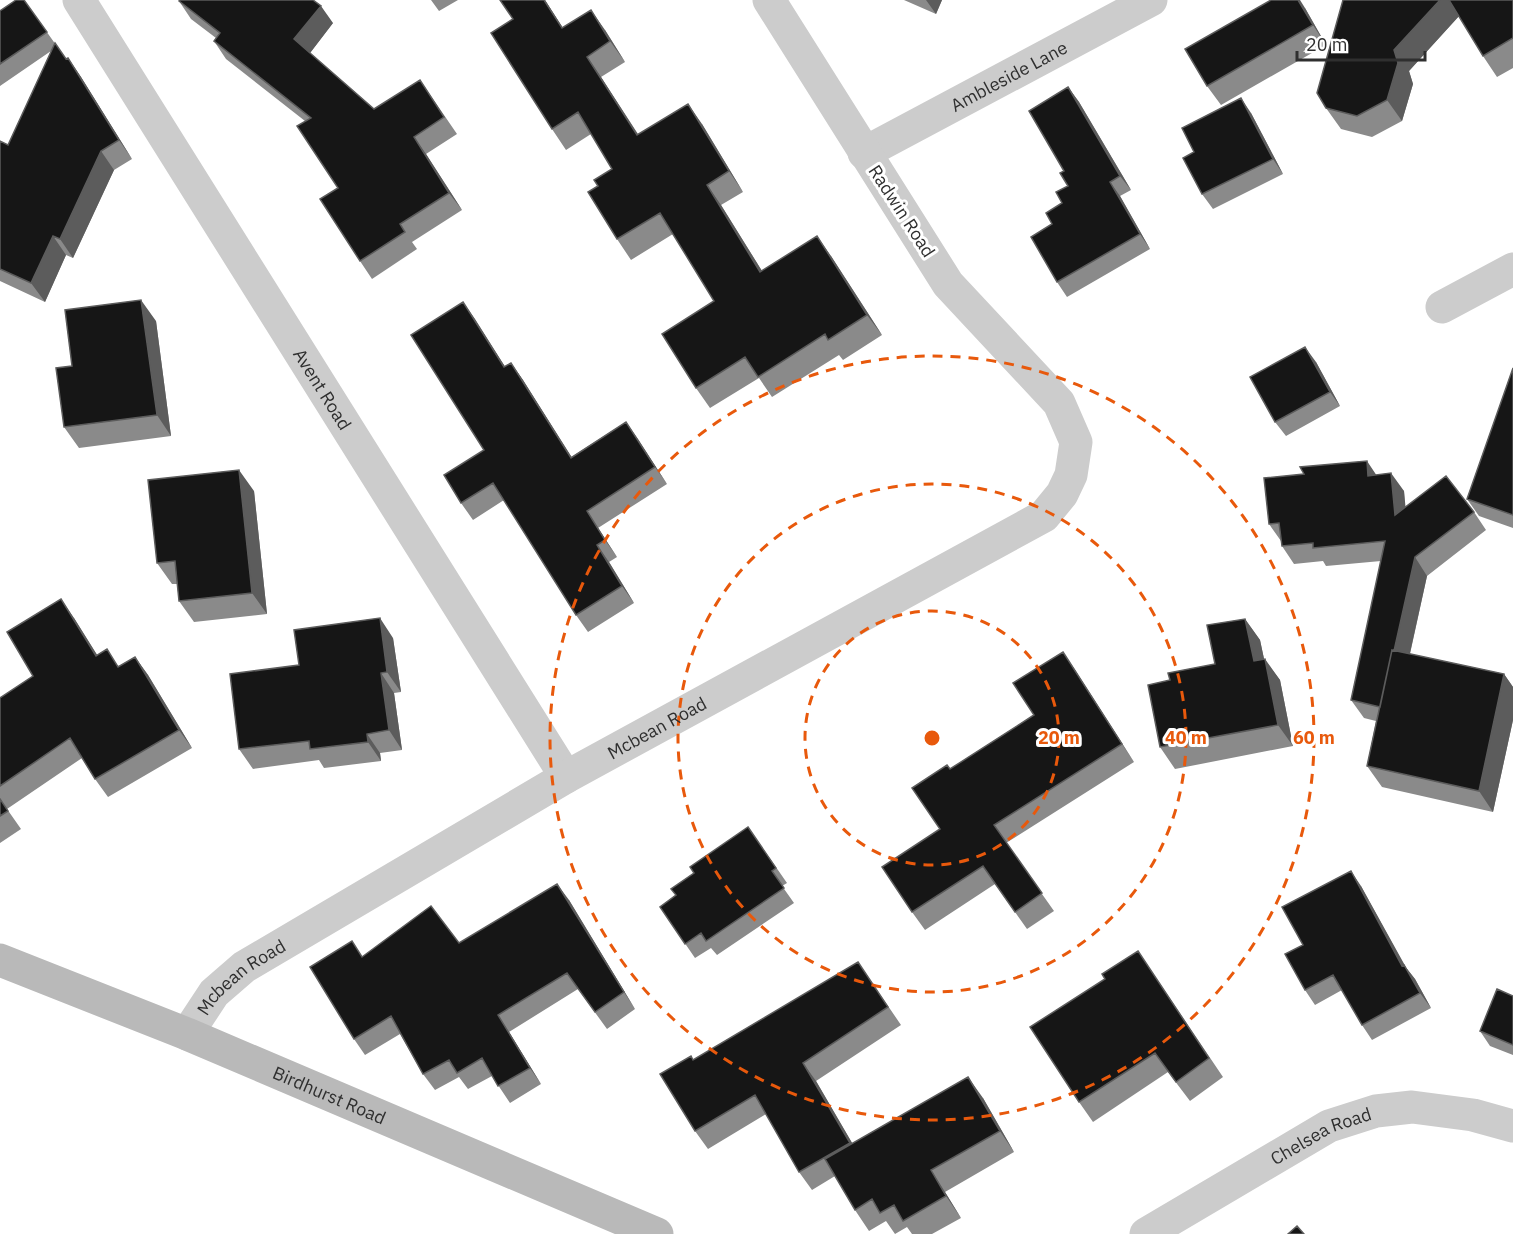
<svg xmlns="http://www.w3.org/2000/svg" width="1513" height="1234" viewBox="0 0 1513 1234" font-family="'IBM Plex Sans',sans-serif">
	<style>
		.lines { fill: none; stroke-linecap: round; stroke-linejoin: round }
		.street { stroke: #ccc; stroke-width: 33 }
		.secondary { stroke: #b9b9b9; stroke-width: 33 }
		.wall { fill: #8a8a8a }
		.shaded-wall { fill: #5c5c5c }
		.building { fill: #161616; stroke: #5c5c5c; stroke-width: 1.5 }
		.ring { fill: none; stroke: #e8590c; stroke-width: 3; stroke-dasharray: 10 8 }
		.labels { text-anchor: middle; dominant-baseline: central; stroke-width: 6; stroke-linejoin: round; paint-order: stroke }
		.street-label { font-size: 18px; fill: #2f2f2f; stroke: #fff }
		.centre { fill: #e8590c; stroke: #fff; stroke-width: 3 }
		.ring-label { font-size: 18px; text-anchor: middle; font-weight: bold; fill: #e8590c; stroke: #fff; stroke-width: 6; stroke-linejoin: round; paint-order: stroke }
	</style>
	<rect width="100%" height="100%" fill="#fff"/>
	<g class="lines">
		<g class="street">
			<path id="s1" d="M79 0 566 777"/>
			<path id="s2" d="M864 153 1151 0"/>
			<path d="M1442 307 1513 269"/>
			<path id="s3" d="M187 1034 214 993 244 967 566 777 1044 516 1062 494 1071 475 1076 442 1059 403 948 284 769 0"/>
			<path id="s4" d="M1146 1234 1329 1126 1376 1111 1412 1107 1473 1115 1513 1126"/>
		</g>
		<path class="secondary" id="s5" d="M0 960 187 1034 657 1234"/>
	</g>
	<path class="wall" d="M24 0 66 59 68 58 81 77 132 159 114 170 73 258 66 255 45 302 0 281V141L8 145 51 51 0 86V11Z
		M431 0H458L439 11Z
		M500 0H545L563 28 605 30 625 62 601 77 638 134 702 124 743 192 721 205 762 271 831 256 882 335 843 360 839 355 772 397 759 378 710 408 696 388 714 301 673 234 631 260 617 239 598 186 612 169 591 134 566 150 552 129 513 19Z
		M904 0H942L936 14Z
		M1343 0H1513V68L1497 77 1483 56 1459 16 1409 71 1413 84 1402 121 1372 137 1341 129 1326 108Z
		M179 1 333 23 310 53 374 109 420 80 457 134 426 154 462 210 412 242 417 249 372 279 360 261 338 188 305 121 226 59 214 41 216 38 191 19Z
		M1305 8 1326 45 1221 105 1207 86Z
		M1068 87 1079 102 1131 190 1120 196 1150 249 1067 297 1057 282 1052 224 1062 203 1068 186 1064 171Z
		M1251 113 1283 174 1213 209 1202 194 1194 152Z
		M463 302 505 367 511 363 523 380 571 457 626 422 667 484 598 528 617 557 609 562 634 603 588 632 576 615 504 500 473 520 461 503 484 450Z
		M156 321 171 436 79 448 64 427 72 366Z
		M1316 362 1340 406 1286 436 1275 422Z
		M1513 368V528L1479 516 1467 499Z
		M1377 475 1404 491 1405 507 1474 512 1486 530 1427 576 1410 654 1504 674 1513 687V720L1493 812 1382 787 1367 766 1376 721 1364 718 1351 700 1381 561 1326 566 1323 561 1294 564 1282 546 1281 541 1269 524Z
		M254 491 267 614 194 622 179 601 177 584H172L157 563Z
		M74 618 97 655 119 666 135 657 148 675 192 748 108 797 95 779 82 758 7 809 21 829 0 843V698L33 676Z
		M1245 619 1260 640 1264 659 1280 680 1293 746 1175 769 1160 747 1170 680 1215 664Z
		M393 638 401 692 394 693 402 750 380 753 381 761 324 768 319 760 253 769 239 749 299 665Z
		M1063 652 1075 670 1134 762 1006 843 1054 911 1027 929 995 884 925 930 912 912 940 829 950 769 1034 715Z
		M748 827 787 883 782 886 794 903 717 955 711 948 695 958 660 907 676 895Z
		M1361 886 1404 965 1415 979 1431 1008 1372 1040 1362 1025 1342 990 1315 1005 1305 990 1303 945Z
		M569 900 635 1009 607 1029 578 989 509 1032 541 1084 510 1103 492 1076 468 1089 459 1077 435 1090 423 1074 400 1034 365 1055 354 1039 363 956 459 943Z
		M1138 951 1223 1077 1190 1101 1168 1072 1093 1122 1079 1102 1105 979Z
		M858 962 901 1025 816 1081 852 1143 983 1098 1014 1152 945 1192 961 1218 932 1234H912L907 1227 895 1234 886 1221 869 1231 855 1210 835 1176 812 1190 799 1172 766 1114 708 1149 695 1131 694 1060Z
		M1513 996V1055L1490 1046 1480 1031Z"/>
	<path class="shaded-wall" d="M544 0H545L576 49 562 28Z
		M926 0H942L936 14Z
		M1298 0H1300L1305 8 1326 45 1313 25Z
		M1440 0H1450L1460 15 1409 71 1413 84 1402 121 1387 100 1394 50Z
		M321 6 333 23 307 57 294 39Z
		M591 10 605 30 625 62 610 41Z
		M587 57 601 77 651 155 637 135Z
		M68 58 81 77 132 159 119 140Z
		M1068 87 1079 102 1131 190 1120 176Z
		M1241 98 1251 113 1283 174 1273 159Z
		M688 104 702 124 743 192 729 171Z
		M414 137 426 154 462 210 449 193Z
		M101 151 114 170 73 258 60 239Z
		M1110 182 1120 196 1150 249 1140 234Z
		M707 185 721 205 775 292 760 272Z
		M53 236 66 255 45 302 31 283Z
		M817 236 831 256 882 335 867 315Z
		M141 300 156 321 171 436 157 415Z
		M463 302 475 319 516 384 504 367Z
		M1305 347 1316 362 1340 406 1330 392Z
		M511 363 523 380 583 475 571 458Z
		M626 422 638 439 667 484 655 467Z
		M1367 461 1379 479 1368 476Z
		M239 470 254 491 267 614 252 593Z
		M1391 473 1404 491 1408 533 1395 515Z
		M587 511 598 528 617 557 605 540Z
		M597 545 609 562 634 603 622 586Z
		M1415 557 1427 576 1394 725 1381 707Z
		M61 599 74 618 109 674 96 656Z
		M380 618 393 638 401 692 387 672Z
		M1245 619 1260 640 1269 682 1254 661Z
		M1063 652 1075 670 1134 762 1122 744Z
		M135 657 148 675 192 748 179 730Z
		M1265 659 1280 680 1293 746 1278 725Z
		M381 673 394 693 402 750 389 730Z
		M1504 674 1513 687V720L1493 812 1479 791Z
		M367 734 380 753 381 761 368 742Z
		M1351 871 1361 886 1413 980 1402 966Z
		M557 884 569 900 635 1009 624 992Z
		M1404 965 1415 979 1431 1008 1420 993Z
		M498 1015 509 1032 541 1084 530 1068Z
		M803 1063 816 1081 862 1160 850 1143Z
		M968 1077 983 1098 1014 1152 1000 1131Z
		M931 1170 945 1192 961 1218 946 1196Z"/>
	<path class="building" d="M16 0H24L47 32 0 64V11Z
		M180 0H313L321 6 294 39 374 109 420 80 444 117 414 137 449 193 400 224 405 232 360 261 320 199 338 188 297 126 311 118 214 41 220 33 179 1Z
		M500 0H544L562 28 591 10 610 41 587 57 637 135 688 104 729 171 707 185 760 272 817 236 867 315 828 340 825 334 758 377 745 357 696 388 662 334 714 301 660 213 617 239 588 192 598 186 594 180 612 169 578 112 552 129 491 33 513 19Z
		M1271 0H1298L1313 25 1207 86 1185 49Z
		M1343 0H1440L1394 50 1398 63 1387 100 1357 116 1326 108 1317 93Z
		M1449 0H1513V38L1483 56Z
		M55 43 66 59 68 58 119 140 101 151 60 239 53 236 31 283 0 269V141L8 145Z
		M1068 87 1120 176 1110 182 1140 234 1057 282 1031 237 1052 224 1046 213 1062 203 1056 192 1068 186 1060 173 1064 171 1029 111Z
		M1241 98 1273 159 1202 194 1183 158 1194 152 1182 128Z
		M141 300 157 415 64 427 56 368 72 366 65 310Z
		M463 302 504 367 511 363 571 458 626 422 655 467 587 511 605 540 597 545 622 586 576 615 493 483 461 503 444 475 484 450 411 335Z
		M1305 347 1330 392 1275 422 1250 377Z
		M1513 368V515L1467 499Z
		M1367 461 1368 476 1391 473 1395 515 1446 476 1474 512 1415 557 1394 651 1392 650 1380 707 1351 700 1385 541 1313 548V543L1282 546 1279 523 1269 524 1264 478 1304 474 1300 467Z
		M239 470 252 593 179 601 175 561 157 563 148 480Z
		M61 599 96 656 107 649 118 667 135 657 179 730 95 779 70 738 0 786V698L33 676 7 632Z
		M380 618 387 672 381 673 389 730 367 734 368 742 310 749 309 741 239 749 230 674 299 665 294 630Z
		M1245 619 1254 661 1265 659 1278 725 1160 747 1148 685 1170 680 1168 673 1215 664 1207 625Z
		M1392 650 1504 674 1479 791 1367 766Z
		M1063 652 1122 744 994 825 1042 893 1015 912 983 866 912 912 882 867 940 829 912 788 947 765 950 769 1034 715 1013 683Z
		M0 799 8 811 0 816Z
		M748 827 776 868 772 871 784 888 706 941 701 933 685 944 660 907 676 895 671 889 694 873 690 867Z
		M1351 871 1402 966 1404 965 1420 993 1362 1025 1333 975 1305 990 1285 954 1303 945 1282 907Z
		M557 884 624 992 595 1012 567 973 498 1015 530 1068 498 1086 482 1058 457 1073 449 1060 423 1074 391 1016 354 1039 310 967 352 941 362 957 431 906 459 943Z
		M1138 951 1209 1058 1176 1082 1155 1053 1079 1102 1030 1027 1105 979 1102 974Z
		M858 962 888 1007 803 1063 850 1143 799 1172 755 1095 695 1131 660 1074 691 1056 693 1060Z
		M1497 989 1513 996V1045L1480 1031Z
		M968 1077 1000 1131 931 1170 946 1196 903 1221 894 1205 880 1213 872 1199 855 1210 825 1159Z
		M1297 1226 1304 1234H1288Z"/>
	<g class="ring">
		<circle cx="932" cy="738" r="127"/>
		<circle cx="932" cy="738" r="254"/>
		<circle cx="932" cy="738" r="382"/>
	</g>
	<g class="labels">
		<g class="street-label">
			<text stroke="none"><textPath href="#s2" startOffset="164">Ambleside Lane</textPath></text>
			<text transform="translate(902 211) rotate(57)">Radwin Road</text>
			<text stroke="none"><textPath href="#s1" startOffset="459">Avent Road</textPath></text>
			<text stroke="none"><textPath href="#s3" startOffset="566">Mcbean Road</textPath></text>
			<text stroke="none"><textPath href="#s3" startOffset="80">Mcbean Road</textPath></text>
			<text stroke="none"><textPath href="#s5" startOffset="356">Birdhurst Road</textPath></text>
			<text stroke="none"><textPath href="#s4" startOffset="201">Chelsea Road</textPath></text>
		</g>
	</g>
	<circle cx="932" cy="738" r="9" class="centre"/>
	<g class="ring-label">
		<text x="1059" y="744">20 m</text>
		<text x="1186" y="744">40 m</text>
		<text x="1314" y="744">60 m</text>
	</g>
	<path d="M1297 51v9h128v-9" fill="none" stroke="#2f2f2f" stroke-width="3"/>
	<text x="1306" y="51" font-size="18" fill="#2f2f2f" stroke="#ffffff" stroke-width="4.5" paint-order="stroke">20 m</text>
</svg>
